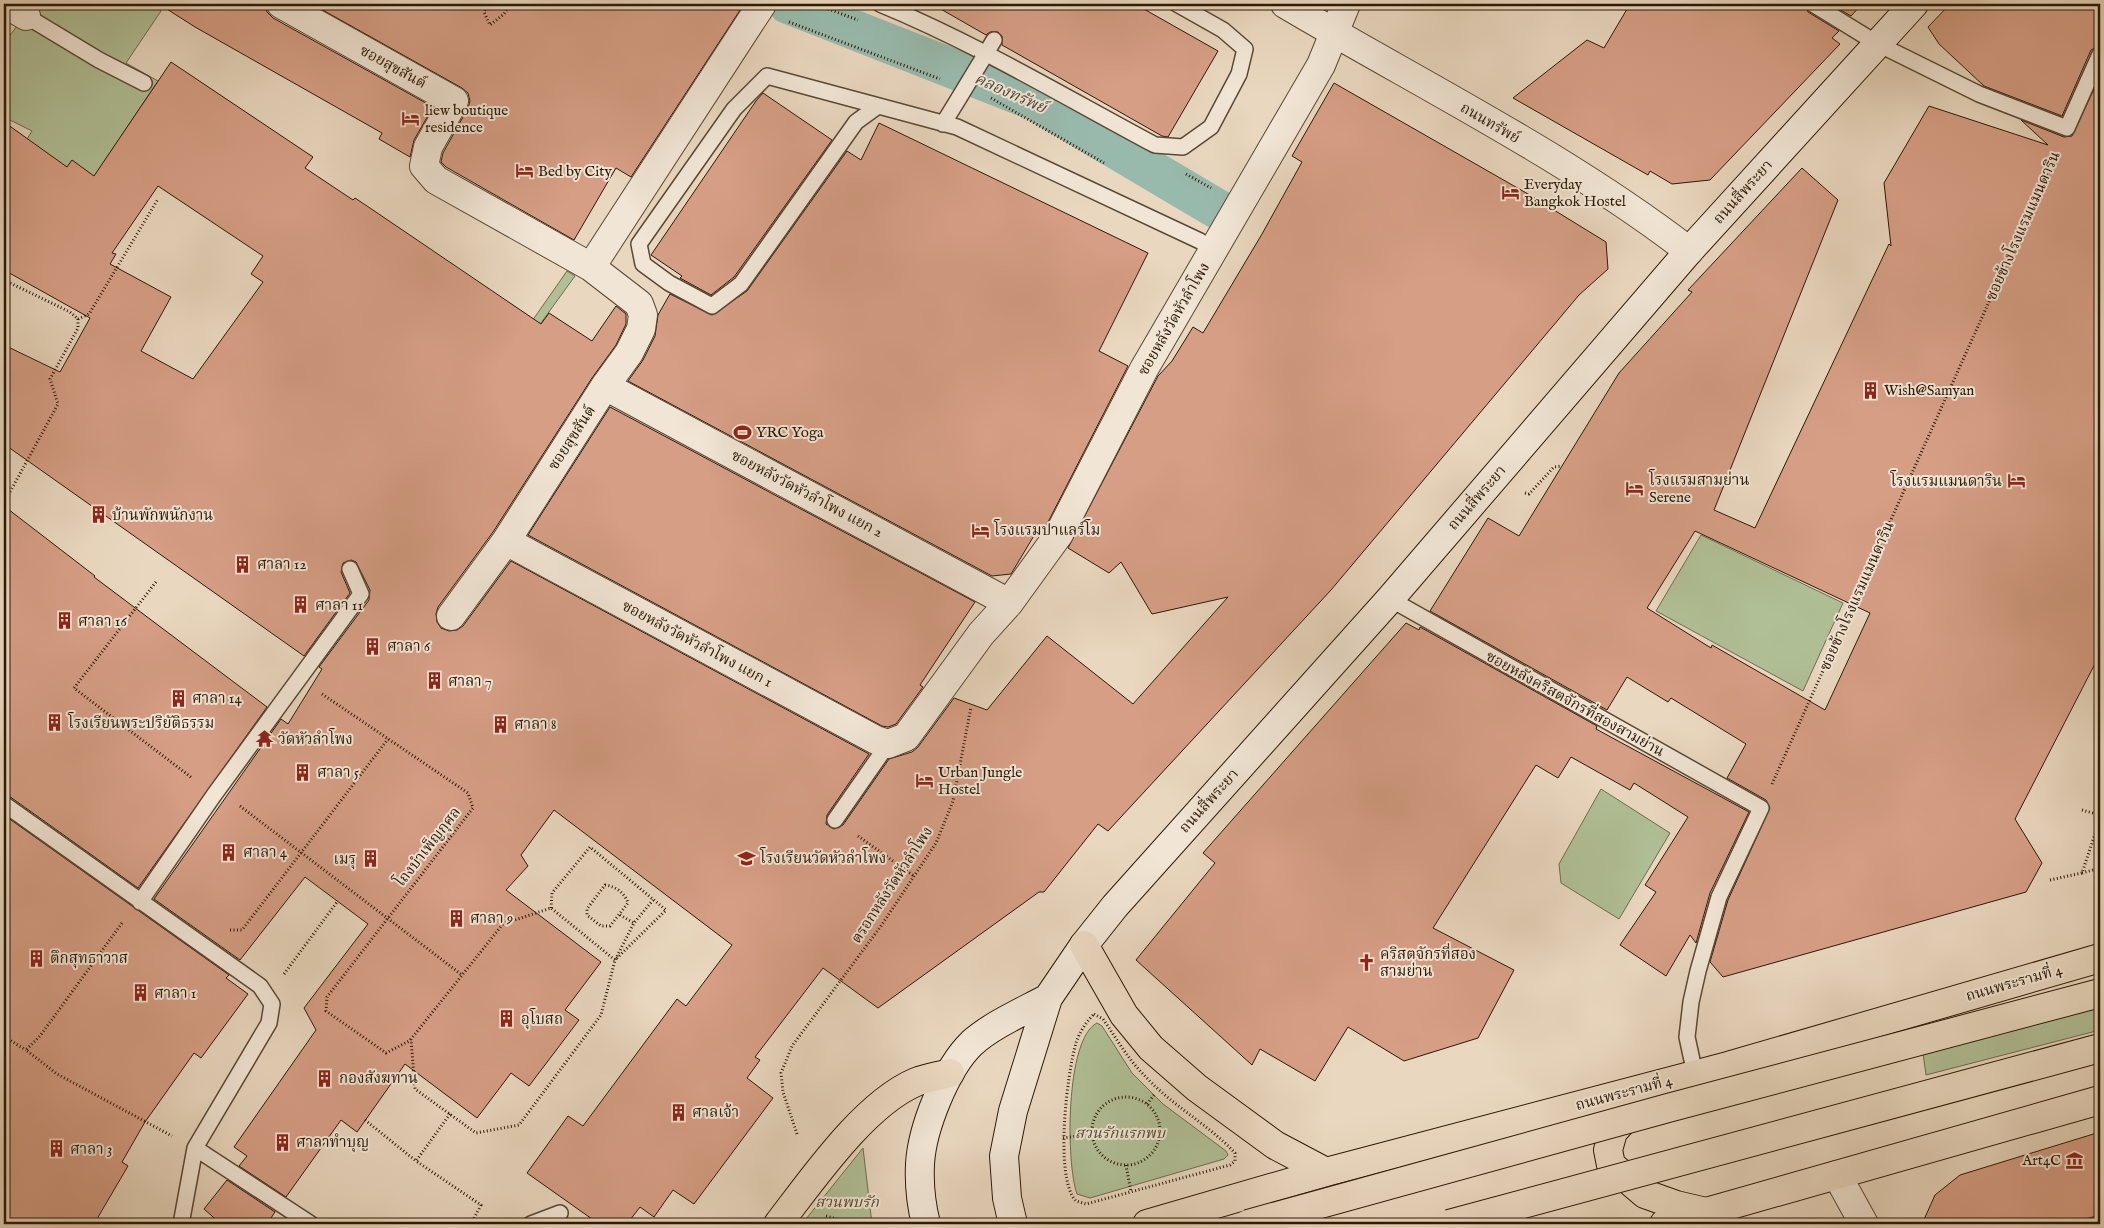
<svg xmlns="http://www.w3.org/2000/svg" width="2104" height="1228" viewBox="0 0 2104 1228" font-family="'IM FELL English','Noto Serif Thai',serif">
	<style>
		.green { fill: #b0bf96; stroke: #6e6c4e }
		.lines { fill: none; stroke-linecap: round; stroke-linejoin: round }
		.canal { stroke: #98baad; stroke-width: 40 }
		.building { fill: #d69e85; stroke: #2c1905; fill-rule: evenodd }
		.service-casing { stroke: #5b4834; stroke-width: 18 }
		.minor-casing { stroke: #5b4834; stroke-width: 30 }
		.tertiary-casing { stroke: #5b4834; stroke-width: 30 }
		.secondary-casing { stroke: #2c1905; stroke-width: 30 }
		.primary-casing { stroke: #2c1905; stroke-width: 30 }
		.path { stroke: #2c1905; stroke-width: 3; stroke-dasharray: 1 2.5; stroke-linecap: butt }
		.service { stroke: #f1e5d5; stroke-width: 15 }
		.minor { stroke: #f1e5d5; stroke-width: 28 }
		.tertiary { stroke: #f1e5d5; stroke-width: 28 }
		.secondary { stroke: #f1e5d5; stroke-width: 28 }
		.primary { stroke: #e9d7bf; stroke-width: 28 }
		.service-bridge-casing { stroke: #5b4834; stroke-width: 18; stroke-linecap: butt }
		.primary-bridge-casing { stroke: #2c1905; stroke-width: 30; stroke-linecap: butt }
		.service-bridge { stroke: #f1e5d5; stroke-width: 15 }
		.primary-bridge { stroke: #e9d7bf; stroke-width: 28 }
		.labels { text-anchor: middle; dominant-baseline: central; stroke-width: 4; stroke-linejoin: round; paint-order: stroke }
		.street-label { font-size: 15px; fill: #2c1905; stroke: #f1e5d5 }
		.poi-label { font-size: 15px; fill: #2c1905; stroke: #f1e5d5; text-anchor: start }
		.park-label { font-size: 15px; font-style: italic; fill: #544b30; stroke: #f1e5d5 }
		.water-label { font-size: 16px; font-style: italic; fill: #4c4937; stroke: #f1e5d5 }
	</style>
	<rect width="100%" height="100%" fill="#e9d7bf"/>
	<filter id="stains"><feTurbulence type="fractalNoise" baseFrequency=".004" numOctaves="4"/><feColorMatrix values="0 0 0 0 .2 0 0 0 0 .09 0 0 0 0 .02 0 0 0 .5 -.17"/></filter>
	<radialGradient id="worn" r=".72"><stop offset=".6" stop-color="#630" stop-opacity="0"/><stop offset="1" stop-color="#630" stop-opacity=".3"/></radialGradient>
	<path class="green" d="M34 4H151L161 11 126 63 158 81 93 178 17 155 32 131 4 117V43Z
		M567 271 575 276 509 367 453 434Z
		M1701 535 1843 603 1803 691 1656 611Z
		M1601 789 1670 833 1619 919 1561 883 1559 864Z
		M2100 1006V1030L1926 1075 1923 1053Z
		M1097 1023 1102 1026 1132 1073 1163 1104 1226 1151 1228 1155 1224 1159 1090 1198 1077 1194C1066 1164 1065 1039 1097 1023Z
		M863 1148 872 1224H802Z"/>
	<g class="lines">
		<path class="canal" d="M788 4 1035 101 1219 210"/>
	</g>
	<path class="building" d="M159 4H265L267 12 273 18 433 107 414 140 410 157 379 139 382 133 195 27Z
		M312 4H744L631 177 616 168 574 240 446 167 441 162 443 153 468 108 470 101 468 93 462 88Z
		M932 4H1135L1218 51 1168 137 1162 136 1002 45V36L998 32H990L986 35Z
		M1630 4H1804L1808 12 1839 31 1832 38 1840 44 1710 180 1672 184 1650 171 1648 175 1513 98 1587 40 1604 48Z
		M1830 4H1862L1851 16Z
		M1950 4H2100V45L2091 50 2062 116 1984 86 1939 44 1928 27Z
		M171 62 313 157 305 168 353 200 355 198 370 208 541 324 549 313 592 341 616 306 626 314V324L616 345 592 378 493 532 438 607 436 614 437 622 441 628 449 631 457 630 463 626 511 561 869 754 827 815 826 824 834 829 843 825 889 759 912 752 918 747 954 698 987 710 1047 636 1133 704 1228 597 1152 614 1121 562 1109 573 1068 548 1158 376 1172 361 1193 327 1203 333 1262 234 1302 162 1292 156 1334 83 1528 194 1606 242 1608 269 1579 295 1331 590 1108 831 1098 824 1044 892H1039L878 1008 823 968 755 1057 760 1060 747 1078 773 1098 694 1204 673 1190 654 1217 640 1207 627 1224H599L527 1173 568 1116 583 1126 677 999 686 1006 732 945 554 810 521 855 528 866 506 890 601 962 565 1010 579 1020 529 1086 511 1073 477 1118 405 1064 357 1132 341 1120 286 1197 239 1166 247 1156 234 1147 316 1030 304 1008 368 924 305 877 240 960 154 899 281 719 288 724 322 669 319 667 369 600 370 590 356 562 351 560 343 563 341 572 350 593 304 656 4 444V345L60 372 90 318 4 270V122L67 167 72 160 94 176ZM158 186 263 256 251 274 263 282 193 379 141 351 171 297 110 264 116 254 112 253Z
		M2100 76V654L2015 819 2042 863 2026 892 1723 977 1710 962 1728 900 1770 808 1766 800 1727 778 1746 744 1671 698 1668 702 1627 677 1607 710 1430 611 1488 518 1519 536 1619 373 1692 292 1688 290 1802 168 1838 200 1714 510 1755 528 1889 244 1891 246 1884 183 1929 106 2048 145 2021 120 2064 137 2072 136ZM1695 531 1870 613 1825 710 1712 645 1711 648 1647 608Z
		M763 93 832 140 734 277 711 295 680 278 682 276 651 255 756 101Z
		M879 123 1148 253 1099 351 1128 366 1046 526 1042 531 1038 529 1011 574 992 576 628 381 643 360 655 336 658 315 670 294 712 315 747 291 847 151 861 160Z
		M610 407 975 602 920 685 923 687 896 724 888 727 882 726 528 535Z
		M4 506 95 576 94 577 267 707 138 888 9 796 4 795Z
		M1406 623 1419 630 1420 627 1597 726 1596 729 1749 812 1710 893 1696 943 1690 935 1666 976 1620 945 1656 892 1645 885 1688 817 1634 783 1630 790 1571 757 1558 778 1536 765 1433 928 1514 970 1478 1038 1404 1061 1348 1027 1315 1081 1260 1049 1252 1065 1136 960 1215 863 1203 853Z
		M4 815 229 975 226 978 248 994 201 1058 194 1053 145 1122 122 1162 128 1166 94 1224H4Z
		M2100 1132V1215L2067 1224H1922L1935 1195 1960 1175Z
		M227 1180 275 1212 267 1224H221L204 1209Z"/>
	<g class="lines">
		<defs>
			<path id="service" d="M880 4C975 43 1065 97 1155 145L1183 147 1211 127 1239 74 1245 49 1223 30 1177 4
				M1813 4 1878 44 1979 94 2067 128 2100 54
				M26 16 99 60 144 83
				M982 60 994 40
				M878 106 856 122 741 284 712 306 669 283 643 264 639 244 734 109 767 76 957 127 1200 241 1214 251
				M943 124 959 98
				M1390 599 1761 808 1719 897 1698 971 1691 1002 1687 1037 1695 1074
				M4 804 260 986 272 1004 269 1023 195 1148 181 1224
				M835 820 888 744
				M140 902 214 795 361 594 350 569
				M195 1148 311 1224
				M531 1224 560 1213"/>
			<path id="minor" d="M6 4 26 16
				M281 4 454 101 428 147 424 166 436 180 591 267 639 304 643 315 641 329 629 353 605 386 506 541 451 616
				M591 267 762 4
				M605 386 1009 603
				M506 541 876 740 888 744 906 737 981 634 1009 603 1059 534 1144 369 1321 65 1346 4
				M1837 1175 1864 1224"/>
			<path id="tertiary" d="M1285 4C1420 84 1564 155 1689 251"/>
			<path id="secondary" d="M926 1224C921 1204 919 1184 920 1164 922 1128 946 1068 972 1043 992 1025 1024 1011 1048 998
				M1013 1224 1007 1198 1004 1156 1013 1111 1048 998 1084 945 1115 906 1390 599 1689 251 1914 4"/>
			<path id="primary" d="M1084 945 1124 1015 1151 1048 1197 1088 1275 1145 1326 1172
				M1634 1108 1613 1132 1608 1150 1611 1165 1645 1194 1676 1205 1706 1212
				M778 1224C812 1180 864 1104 916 1082 927 1078 939 1076 950 1073
				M1147 1224 1326 1172 1728 1066 2100 958
				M1664 1224 2100 1100"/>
		</defs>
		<use href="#service" class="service-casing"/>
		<use href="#minor" class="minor-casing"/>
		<use href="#tertiary" class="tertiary-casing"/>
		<use href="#secondary" class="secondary-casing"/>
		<use href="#primary" class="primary-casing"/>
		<path class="path" d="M489 4 484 12 490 25 504 14 510 4
			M815 4 858 20
			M789 22 940 79
			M991 98 1104 163
			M1186 174 1211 188
			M4 280 70 312 78 319V328L50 379 58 404 4 503
			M78 319 89 314 158 199
			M1525 493 1529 494 1554 467 1562 466
			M156 582 74 688 192 778
			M322 694 468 793 473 808 327 997 326 1011 386 1053 411 1040
			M1772 784 2056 153
			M240 806 462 975
			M2082 810 2100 815
			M858 836 914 876
			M2082 873 2100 868
			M2050 880 2082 873 2100 819
			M605 885C615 886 625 893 628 903L610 926H601L587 915V909Z
			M551 908 552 893 590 847 666 910 615 960 551 908 503 924 411 1039 415 1089 476 1133 519 1125 601 1015 615 960 634 923 653 900
			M620 915 634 923
			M122 923 40 1036 26 1050 57 1074 172 1136
			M230 930H242L388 739
			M284 974 337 902
			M1094 1014 1103 1019C1116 1038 1128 1059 1144 1075 1171 1105 1208 1124 1235 1153V1161L1230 1165 1086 1204 1076 1201C1054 1178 1067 1074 1076 1043 1079 1033 1086 1022 1094 1014Z
			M4 1045 8 1039 26 1050
			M1092 1131a34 34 0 1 1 68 0a34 34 0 1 1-68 0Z
			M1147 1104 1154 1095
			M450 1114 416 1161 481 1205 471 1224
			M365 1120 416 1161
			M797 1134 783 1092 781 1073 792 1046 881 926 936 843 953 801 971 707
			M1063 1138 1092 1134
			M1126 1165 1131 1192
			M826 1216 853 1224
			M1406 1224 1416 1222"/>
		<use href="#service" class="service"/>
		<use href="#minor" class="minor"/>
		<use href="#tertiary" class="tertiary"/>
		<use href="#secondary" class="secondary"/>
		<use href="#primary" class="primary"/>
		<defs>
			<path id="service-bridge" d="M959 98 982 60"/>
			<path id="primary-bridge" d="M1248 1224 1668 1108 2100 993
				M1449 1224 2100 1048"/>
		</defs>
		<use href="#service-bridge" class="service-bridge-casing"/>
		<use href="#primary-bridge" class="primary-bridge-casing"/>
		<use href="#service-bridge" class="service-bridge"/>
		<use href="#primary-bridge" class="primary-bridge"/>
	</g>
	<defs>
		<symbol id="hotel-bare" viewBox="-9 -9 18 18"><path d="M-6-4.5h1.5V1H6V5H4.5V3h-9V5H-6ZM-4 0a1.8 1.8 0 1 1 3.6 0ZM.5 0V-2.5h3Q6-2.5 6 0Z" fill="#8f2418" stroke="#f1e5d5" stroke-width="2.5" paint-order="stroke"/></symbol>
		<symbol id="building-bare" viewBox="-9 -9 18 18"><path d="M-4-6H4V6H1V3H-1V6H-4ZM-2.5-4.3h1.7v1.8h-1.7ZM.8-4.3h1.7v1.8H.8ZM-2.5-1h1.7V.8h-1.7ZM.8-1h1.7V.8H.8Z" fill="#8f2418" stroke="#f1e5d5" stroke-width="2.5" paint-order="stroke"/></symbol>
		<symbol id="stadium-bare" viewBox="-9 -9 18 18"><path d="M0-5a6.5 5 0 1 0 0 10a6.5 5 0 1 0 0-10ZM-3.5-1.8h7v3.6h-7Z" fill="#8f2418" stroke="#f1e5d5" stroke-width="2.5" paint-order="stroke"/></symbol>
		<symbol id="temple-bare" viewBox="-9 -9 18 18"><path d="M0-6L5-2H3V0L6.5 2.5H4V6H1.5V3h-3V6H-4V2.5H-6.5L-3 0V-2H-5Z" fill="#8f2418" stroke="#f1e5d5" stroke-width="2.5" paint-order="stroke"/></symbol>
		<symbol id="school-bare" viewBox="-9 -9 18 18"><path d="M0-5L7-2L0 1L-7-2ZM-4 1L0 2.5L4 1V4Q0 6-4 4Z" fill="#8f2418" stroke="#f1e5d5" stroke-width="2.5" paint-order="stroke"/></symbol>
		<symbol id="church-bare" viewBox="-9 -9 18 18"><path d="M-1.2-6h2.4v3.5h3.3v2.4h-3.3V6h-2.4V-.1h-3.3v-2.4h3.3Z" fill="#8f2418" stroke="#f1e5d5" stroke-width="2.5" paint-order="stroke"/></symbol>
		<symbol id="museum-bare" viewBox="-9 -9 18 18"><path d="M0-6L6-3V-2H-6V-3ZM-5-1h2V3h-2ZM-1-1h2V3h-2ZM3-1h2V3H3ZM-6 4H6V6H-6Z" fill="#8f2418" stroke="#f1e5d5" stroke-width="2.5" paint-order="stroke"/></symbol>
	</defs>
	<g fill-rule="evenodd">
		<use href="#hotel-bare" x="398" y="106" width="25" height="25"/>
		<use href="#hotel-bare" x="512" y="158" width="25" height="25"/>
		<use href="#hotel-bare" x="1498" y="180" width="25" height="25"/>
		<use href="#building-bare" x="1858" y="378" width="25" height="25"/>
		<use href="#stadium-bare" x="730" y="420" width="25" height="25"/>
		<use href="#hotel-bare" x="2004" y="468" width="25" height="25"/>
		<use href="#hotel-bare" x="1622" y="476" width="25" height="25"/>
		<use href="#building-bare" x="86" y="502" width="25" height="25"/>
		<use href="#hotel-bare" x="968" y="518" width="25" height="25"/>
		<use href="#building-bare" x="230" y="552" width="25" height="25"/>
		<use href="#building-bare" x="288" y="592" width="25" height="25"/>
		<use href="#building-bare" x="52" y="608" width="25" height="25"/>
		<use href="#building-bare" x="360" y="634" width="25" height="25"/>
		<use href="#building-bare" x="422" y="668" width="25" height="25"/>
		<use href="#building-bare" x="166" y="686" width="25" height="25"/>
		<use href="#building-bare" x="42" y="710" width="25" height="25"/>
		<use href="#building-bare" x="488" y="712" width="25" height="25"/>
		<use href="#temple-bare" x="252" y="726" width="25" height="25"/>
		<use href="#building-bare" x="290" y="760" width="25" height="25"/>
		<use href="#hotel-bare" x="912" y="768" width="25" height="25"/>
		<use href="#building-bare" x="216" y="840" width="25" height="25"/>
		<use href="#school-bare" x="734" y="846" width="25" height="25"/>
		<use href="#building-bare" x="358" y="846" width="25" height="25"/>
		<use href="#building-bare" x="444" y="906" width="25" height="25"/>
		<use href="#building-bare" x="24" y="946" width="25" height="25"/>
		<use href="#church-bare" x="1354" y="950" width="25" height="25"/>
		<use href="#building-bare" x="128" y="980" width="25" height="25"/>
		<use href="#building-bare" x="494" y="1006" width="25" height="25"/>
		<use href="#building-bare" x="312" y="1066" width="25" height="25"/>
		<use href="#building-bare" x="666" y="1100" width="25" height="25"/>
		<use href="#building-bare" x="270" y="1130" width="25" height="25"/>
		<use href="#building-bare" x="44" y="1136" width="25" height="25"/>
		<use href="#museum-bare" x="2062" y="1148" width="25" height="25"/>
	</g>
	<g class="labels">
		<g class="street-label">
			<text transform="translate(393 67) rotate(29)">ซอยสุขสันต์</text>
			<text transform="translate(1490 123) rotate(30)">ถนนทรัพย์</text>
			<text transform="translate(1743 192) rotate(-48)">ถนนสี่พระยา</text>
			<text transform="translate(2023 226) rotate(-66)">ซอยข้างโรงแรมแมนดาริน</text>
			<text transform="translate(1174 319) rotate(-60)">ซอยหลังวัดหัวลำโพง</text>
			<text transform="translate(572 438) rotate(-57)">ซอยสุขสันต์</text>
			<text transform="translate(807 494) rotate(28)">ซอยหลังวัดหัวลำโพง แยก 2</text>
			<text transform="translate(1477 498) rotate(-49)">ถนนสี่พระยา</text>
			<text transform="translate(1857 596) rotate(-66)">ซอยข้างโรงแรมแมนดาริน</text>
			<text transform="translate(697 644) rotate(28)">ซอยหลังวัดหัวลำโพง แยก 1</text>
			<text transform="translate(1575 704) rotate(29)">ซอยหลังคริสตจักรที่สองสามย่าน</text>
			<text transform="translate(1209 801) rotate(-48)">ถนนสี่พระยา</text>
			<text transform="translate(428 847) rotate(-52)">โถงบำเพ็ญกุศล</text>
			<text transform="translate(892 885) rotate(-57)">ตรอกหลังวัดหัวลำโพง</text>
			<text transform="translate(2014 983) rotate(-16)">ถนนพระรามที่ 4</text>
			<text transform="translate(1624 1093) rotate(-15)">ถนนพระรามที่ 4</text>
		</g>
		<g class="poi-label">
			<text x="425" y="110">liew boutique<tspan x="425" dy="17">residence</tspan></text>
			<text x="538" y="171">Bed by City</text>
			<text x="1524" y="184">Everyday<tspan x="1524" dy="17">Bangkok Hostel</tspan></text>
			<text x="1884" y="390">Wish@Samyan</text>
			<text x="756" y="432">YRC Yoga</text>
			<text x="1649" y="480">โรงแรมสามย่าน<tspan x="1649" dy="17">Serene</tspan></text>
			<text x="2002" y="481" text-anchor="end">โรงแรมแมนดาริน</text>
			<text x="112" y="515">บ้านพักพนักงาน</text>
			<text x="994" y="530">โรงแรมปาแลร์โม</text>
			<text x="257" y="564">ศาลา 12</text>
			<text x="315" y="605">ศาลา 11</text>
			<text x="78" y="621">ศาลา 16</text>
			<text x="387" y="646">ศาลา 6</text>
			<text x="448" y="681">ศาลา 7</text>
			<text x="192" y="698">ศาลา 14</text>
			<text x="68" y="723">โรงเรียนพระปริยัติธรรม</text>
			<text x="514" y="724">ศาลา 8</text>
			<text x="278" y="739">วัดหัวลำโพง</text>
			<text x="317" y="772">ศาลา 5</text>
			<text x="938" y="772">Urban Jungle<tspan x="938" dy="17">Hostel</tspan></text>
			<text x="243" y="852">ศาลา 4</text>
			<text x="760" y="858">โรงเรียนวัดหัวลำโพง</text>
			<text x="356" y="859" text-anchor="end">เมรุ</text>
			<text x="470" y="918">ศาลา 9</text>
			<text x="1380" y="954">คริสตจักรที่สอง<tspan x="1380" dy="17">สามย่าน</tspan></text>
			<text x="50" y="958">ตึกสุทธาวาส</text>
			<text x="154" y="993">ศาลา 1</text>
			<text x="521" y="1019">อุโบสถ</text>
			<text x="339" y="1078">กองสังฆทาน</text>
			<text x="692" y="1112">ศาลเจ้า</text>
			<text x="296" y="1142">ศาลาทำบุญ</text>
			<text x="70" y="1149">ศาลา 3</text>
			<text x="2061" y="1160" text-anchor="end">Art4C</text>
		</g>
		<g class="park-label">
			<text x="1120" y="1133">สวนรักแรกพบ</text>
			<text x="847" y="1202">สวนพบรัก</text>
		</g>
		<g class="water-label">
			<text transform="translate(1010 94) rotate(24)">คลองทรัพย์</text>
		</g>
	</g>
	<rect width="2104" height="1228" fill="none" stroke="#e9d7bf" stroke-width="20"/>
	<rect x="5" y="5" width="2094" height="1218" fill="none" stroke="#2c1905" stroke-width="2.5"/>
	<rect x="10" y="10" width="2084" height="1208" fill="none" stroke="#2c1905"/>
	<rect width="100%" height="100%" filter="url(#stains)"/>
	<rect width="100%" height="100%" fill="url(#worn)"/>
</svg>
